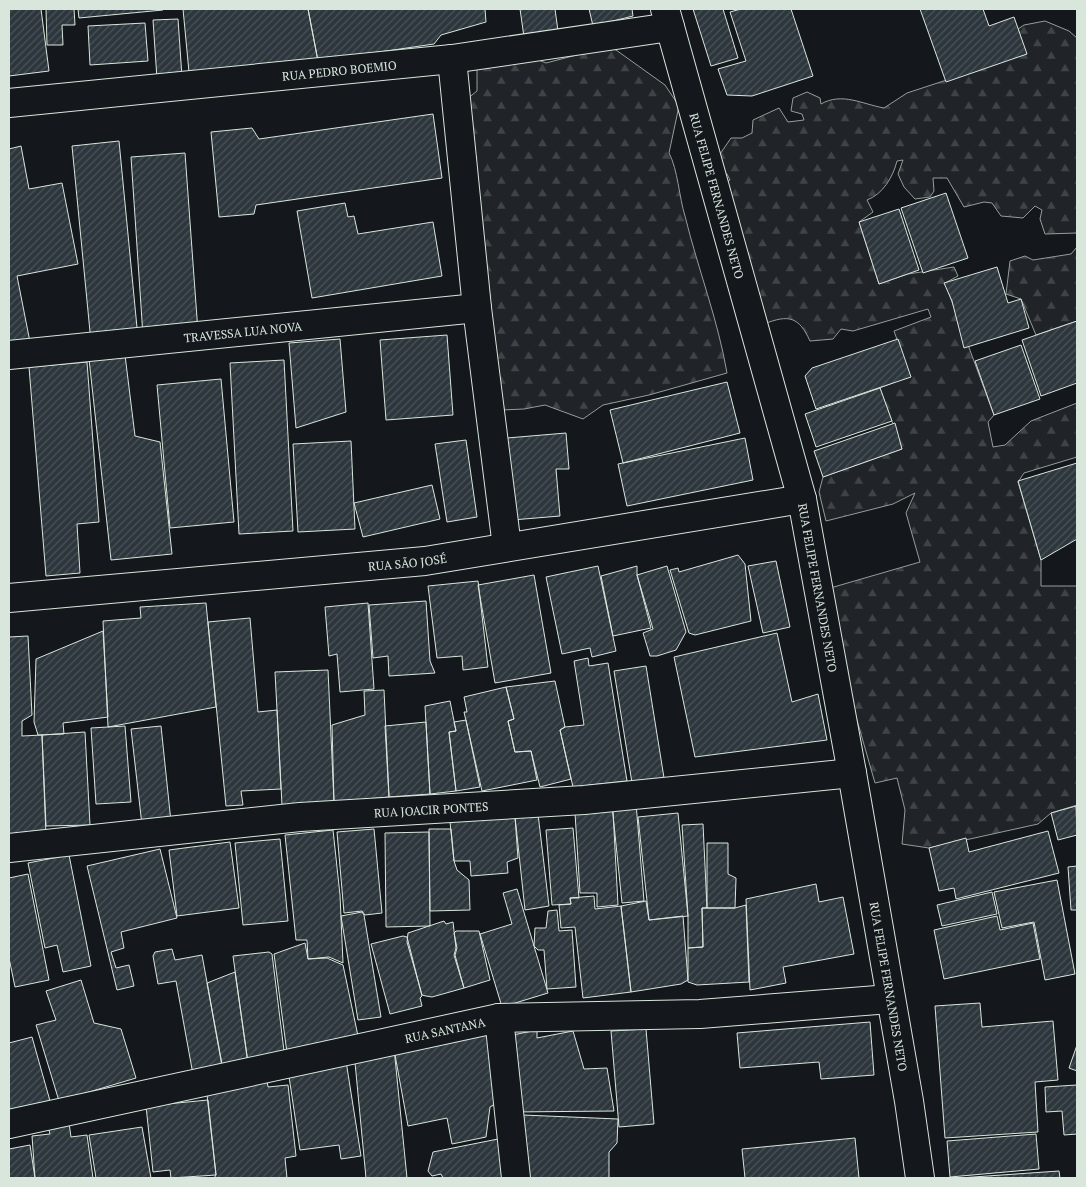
<svg xmlns="http://www.w3.org/2000/svg" width="1086" height="1187" viewBox="0 0 1086 1187" font-family="'PT Serif',serif">
	<style>
		.forest { fill: url(#forest-firs); stroke: #939e99 }
		.building { fill: url(#building-hatch); stroke: #d8e6dc }
		.lines { fill: none; stroke-linecap: round; stroke-linejoin: round }
		.street-casing { stroke: #d8e6dc; stroke-width: 30 }
		.street { stroke: #14181c; stroke-width: 28 }
		.labels { text-anchor: middle; dominant-baseline: central; stroke-width: 4; stroke-linejoin: round; paint-order: stroke }
		.street-label { font-size: 12px; fill: #d8e6dc; stroke: #14181c }
	</style>
	<defs>
		<pattern id="forest-firs" width="22" height="20" patternUnits="userSpaceOnUse" patternTransform="scale(1.25)"><rect width="22" height="20" fill="#202428"/><path d="M5 1l3.5 6h-7zM16 11l3.5 6h-7z" fill="#404447"/></pattern>
		<pattern id="building-hatch" width="6" height="6" patternUnits="userSpaceOnUse" patternTransform="scale(1.25)"><rect width="6" height="6" fill="#2c363c"/><path d="M-1 1l2-2M0 6l6-6M5 7l2-2" fill="none" stroke="#4a5358"/></pattern>
	</defs>
	<rect width="100%" height="100%" fill="#14181c"/>
	<path class="forest" d="M1045 21 1069 31 1077 38V233L1045 234 1040 219 1042 210 1035 206 1023 218 1001 216 992 203 984 202 964 207 947 178H933L934 191 930 197 915 199 904 187 898 174 903 160 897 161C893 177 883 194 867 200L873 212 859 222 879 284 908 274 954 267 958 276 945 283 994 415 988 422 993 447 1005 445 1031 421 1077 403V457L1024 473 1018 482 1041 560V586H1077V805L1051 813 1038 824 929 848 902 844 905 810 897 778 875 783 820 591 920 562 906 513 915 493 893 504 826 521 819 492 823 477 902 449 880 388 910 376 894 331 931 317 928 309 853 331 841 329 833 339 810 341C799 317 789 314 764 324L719 186 730 180 727 174 718 168V157L731 138H742L752 133 753 120 779 108 788 122 804 120 802 114 791 111 793 98 807 92 820 98 821 104C842 92 862 104 884 108L907 93 1026 54 1018 29 1024 25Z
		M607 47 616 50 665 85 679 106 669 153C678 170 679 197 685 216 698 269 718 320 727 373L649 395 603 405 583 419 545 405 524 409 502 410 467 99 477 91V69L536 59 546 63Z
		M1077 247V321L1036 335 1021 299 1006 294 1010 261 1025 256 1033 260 1071 254Z"/>
	<path class="building" d="M9 9H41L49 71 9 76Z
		M46 9H74L75 25H62L63 45H47Z
		M78 9H163V10L79 18Z
		M183 9H308L318 61 189 72Z
		M308 9H485L486 22 441 35 434 44 318 61Z
		M520 9H555L558 31 524 37Z
		M589 9H632L633 16 593 26Z
		M693 9H723L738 58 711 66Z
		M741 9H791L813 76 752 96 727 95 718 69 746 61 730 12Z
		M920 9H983L989 26 1014 17 1027 54 946 82Z
		M178 19 182 77 157 79 153 20Z
		M145 23 148 61 90 65 88 26Z
		M433 114 442 178 256 205 254 214 219 217 211 132 252 128 259 139Z
		M119 141 138 338 91 342 72 146Z
		M21 146 29 189 62 183 78 264 17 276 30 342 9 346V149Z
		M185 153 198 332 143 336 131 157Z
		M946 193 968 258 923 273 901 208Z
		M345 203 348 217 354 216 358 234 433 222 442 276 312 298 297 211Z
		M899 209 919 270 879 284 859 222Z
		M997 267 1008 303 1021 299 1029 328 964 348 952 301 944 283Z
		M1077 321V383L1041 396 1022 340Z
		M447 335 453 415 386 420 380 340Z
		M340 339 346 412 296 428 289 343Z
		M898 339 911 377 816 409 805 376 812 368Z
		M1021 345 1040 399 994 415 975 361Z
		M125 355 135 436 160 442 172 554 111 560 89 359Z
		M284 360 293 531 239 534 230 363Z
		M87 362 99 522 77 524 80 573 46 576 29 367Z
		M221 379 234 522 170 528 157 385Z
		M727 382 740 433 623 463 610 410Z
		M880 388 892 421 816 447 805 414Z
		M895 423 902 449 823 477 814 451Z
		M566 433 569 469H556L560 516 512 520 507 438Z
		M745 438 753 480 627 506 618 464Z
		M466 440 477 517 447 522 435 444Z
		M351 441 355 529 298 532 293 444Z
		M1077 463V539L1041 560 1018 481Z
		M432 485 440 519 363 537 354 503Z
		M738 555 745 564 751 621 695 635 689 633 670 570 678 568 679 572Z
		M776 561 790 627 763 633 748 566Z
		M598 566 616 651 592 657 590 648 562 654 546 577Z
		M637 566V575L651 628 613 636 601 576Z
		M667 566 686 632 676 650 657 656H650L643 633 653 629 637 575Z
		M534 575 551 673 495 683 478 585Z
		M478 581 488 667 463 670 462 656 437 658 428 586Z
		M426 601 430 661 435 673 389 676 388 656 373 658 369 605Z
		M206 603 216 707 108 727 103 621 141 618 140 607Z
		M368 603 374 689 340 692 337 654 329 656 325 607Z
		M250 618 258 712 277 710 281 789 241 791 243 805 226 806 208 622Z
		M103 631 108 717 63 723 64 734 38 735 34 722 36 659Z
		M777 633 792 702 818 694 827 740 695 757 674 657Z
		M28 636 32 715 22 721V736L42 735 46 836 9 838V637Z
		M588 658 589 666 608 663 627 781 573 787 560 730 565 727 584 725 574 661Z
		M646 666 665 784 633 789 614 671Z
		M328 670 334 802 282 805 275 672Z
		M555 681 565 727 560 730 571 779 540 787 531 751 515 752 508 721 514 719 506 687Z
		M506 687 514 719 508 721 515 752 531 751 537 780 482 791 464 712H467L464 697Z
		M384 690 389 797 334 802 332 725 365 715 364 691Z
		M450 701 456 731 449 732 456 791 430 794 425 706Z
		M466 720 480 787 456 791 449 732 456 731 454 722Z
		M426 722 430 794 389 797 385 726Z
		M125 726 131 802 96 804 91 728Z
		M161 726 171 822 142 825 131 729Z
		M85 732 90 825 46 826 42 735Z
		M636 803 644 901 622 903 612 805Z
		M1076 806 1077 835 1058 840 1051 813Z
		M613 811 618 905 597 907V893H580L575 813Z
		M678 813 688 916 649 920 638 817Z
		M538 814 549 906 525 910 515 817Z
		M515 817 518 858 507 862 508 873 471 876 470 861H454L450 822Z
		M703 824 707 908H702L703 947 688 948V916L682 825Z
		M573 828 579 898H570L571 904 552 905 546 830Z
		M374 829 382 913 365 915 362 911 344 913 337 832Z
		M429 829H451L454 861 457 870 469 880 470 910 430 911Z
		M333 830 340 895 343 963 329 957 308 959 307 940H296L285 835Z
		M1048 831 1059 873 956 899 954 888 939 891 929 848 966 838 969 852Z
		M429 832 430 926 386 927 385 833Z
		M280 839 288 921 243 925 235 843Z
		M230 842 239 908 177 916 169 850Z
		M707 843H728V874L736 878 735 908H707Z
		M160 849 177 918 121 932 124 948 111 952 116 968 129 965 134 986 117 990 87 866Z
		M69 855 91 966 63 972 57 945 45 948 28 863Z
		M1077 866V910H1071L1068 867Z
		M28 874 49 980 15 987 9 958V878Z
		M1057 880 1075 974 1045 980 1034 922 1002 928 994 892Z
		M816 884 819 902 843 897 854 954 783 967 786 983 750 990 746 899Z
		M517 889 548 993 502 1007 480 934 512 924 503 893Z
		M992 892 997 914 942 926 937 905Z
		M594 896 595 909 621 906 631 992 583 998 575 927 561 928 559 905 571 904 570 898Z
		M646 901 649 920 683 916 688 980 681 984 631 992 621 906Z
		M746 905 749 982 697 985 688 982V948L703 947 702 908H735Z
		M557 910 559 931 572 930 576 987 547 989 544 950H538L534 946 535 928H546L548 911Z
		M362 912 364 915 381 1017 358 1020 341 916Z
		M997 916 1000 930 1033 923 1040 959 944 979 934 930Z
		M444 921 446 924 453 922 456 948 454 955 464 988 432 997 426 996 422 995 407 942 408 933Z
		M456 931H479L490 980 464 988 455 955 457 948 454 933Z
		M403 936 407 937 422 996 420 998 422 1006 390 1014 371 944Z
		M305 943 308 959 327 958 343 965 358 1036 287 1053 274 954Z
		M172 949 175 960 202 955 224 1075 194 1080 176 981 158 984 153 956 155 952Z
		M269 952 272 954 285 1059 248 1063 233 956Z
		M235 972 248 1063 222 1066 207 983Z
		M81 980 94 1023 121 1029 136 1078 59 1101 36 1025 56 1020 46 991Z
		M980 1003 982 1027 1053 1021 1058 1080 1035 1082 1038 1132 945 1138 935 1006Z
		M870 1022 874 1075 821 1079 819 1062 740 1068 737 1033Z
		M487 1027 501 1101 490 1107 486 1137 452 1144 447 1118 408 1126 393 1044Z
		M646 1029 654 1124 619 1127 611 1031Z
		M537 1030V1038L573 1031 584 1069 607 1068 614 1111 512 1112 503 1037Z
		M32 1037 52 1108 12 1119 9 1108V1043Z
		M1077 1045V1071L1069 1068Z
		M394 1048 407 1178H366L354 1052Z
		M346 1061 361 1156 341 1159 339 1145 300 1150 288 1070Z
		M266 1074 268 1087 288 1085 296 1156 285 1158 287 1178H214L216 1175 206 1086Z
		M1077 1085V1134L1064 1135 1062 1111 1046 1112 1045 1087Z
		M208 1100 216 1175 171 1178 170 1170 153 1172 146 1106Z
		M523 1115 618 1119 617 1143 609 1152V1178H520Z
		M69 1123 71 1137 87 1135 93 1178H35L32 1136 50 1134 48 1126Z
		M142 1127 151 1178H96L89 1135Z
		M1036 1134 1039 1169 950 1177 947 1141Z
		M503 1138 511 1178H443L441 1174 432 1176 428 1171 433 1152Z
		M855 1138 859 1178H745L742 1149Z
		M30 1145 35 1178H9V1149Z
		M1059 1171 1060 1178H959Z"/>
	<g class="lines">
		<defs>
			<g id="street">
				<path id="s1" d="M665 9 802 499 852 773 909 1101 920 1178"/>
				<path d="M452 59 477 308 507 547"/>
				<path id="s2" d="M9 103 452 59 670 27"/>
				<path id="s3" d="M9 355 477 308"/>
				<path id="s4" d="M9 598 425 561 802 499"/>
				<path id="s5" d="M9 848 300 817 584 800 852 773"/>
				<path d="M499 1018 516 1178"/>
				<path id="s6" d="M9 1124 499 1018 700 1014 890 999"/>
			</g>
		</defs>
		<use href="#street" class="street-casing"/>
		<use href="#street" class="street"/>
	</g>
	<g class="labels">
		<g class="street-label">
			<text stroke="none"><textPath href="#s2" startOffset="332">RUA PEDRO BOEMIO</textPath></text>
			<text stroke="none"><textPath href="#s1" startOffset="194">RUA FELIPE FERNANDES NETO</textPath></text>
			<text stroke="none"><textPath href="#s3" startOffset="235">TRAVESSA LUA NOVA</textPath></text>
			<text stroke="none"><textPath href="#s4" startOffset="400">RUA SÃO JOSÉ</textPath></text>
			<text stroke="none"><textPath href="#s1" startOffset="599">RUA FELIPE FERNANDES NETO</textPath></text>
			<text stroke="none"><textPath href="#s5" startOffset="424">RUA JOACIR PONTES</textPath></text>
			<text stroke="none"><textPath href="#s1" startOffset="1004">RUA FELIPE FERNANDES NETO</textPath></text>
			<text stroke="none"><textPath href="#s6" startOffset="446">RUA SANTANA</textPath></text>
		</g>
	</g>
	<rect width="1086" height="1187" fill="none" stroke="#d8e6dc" stroke-width="20"/>
</svg>
